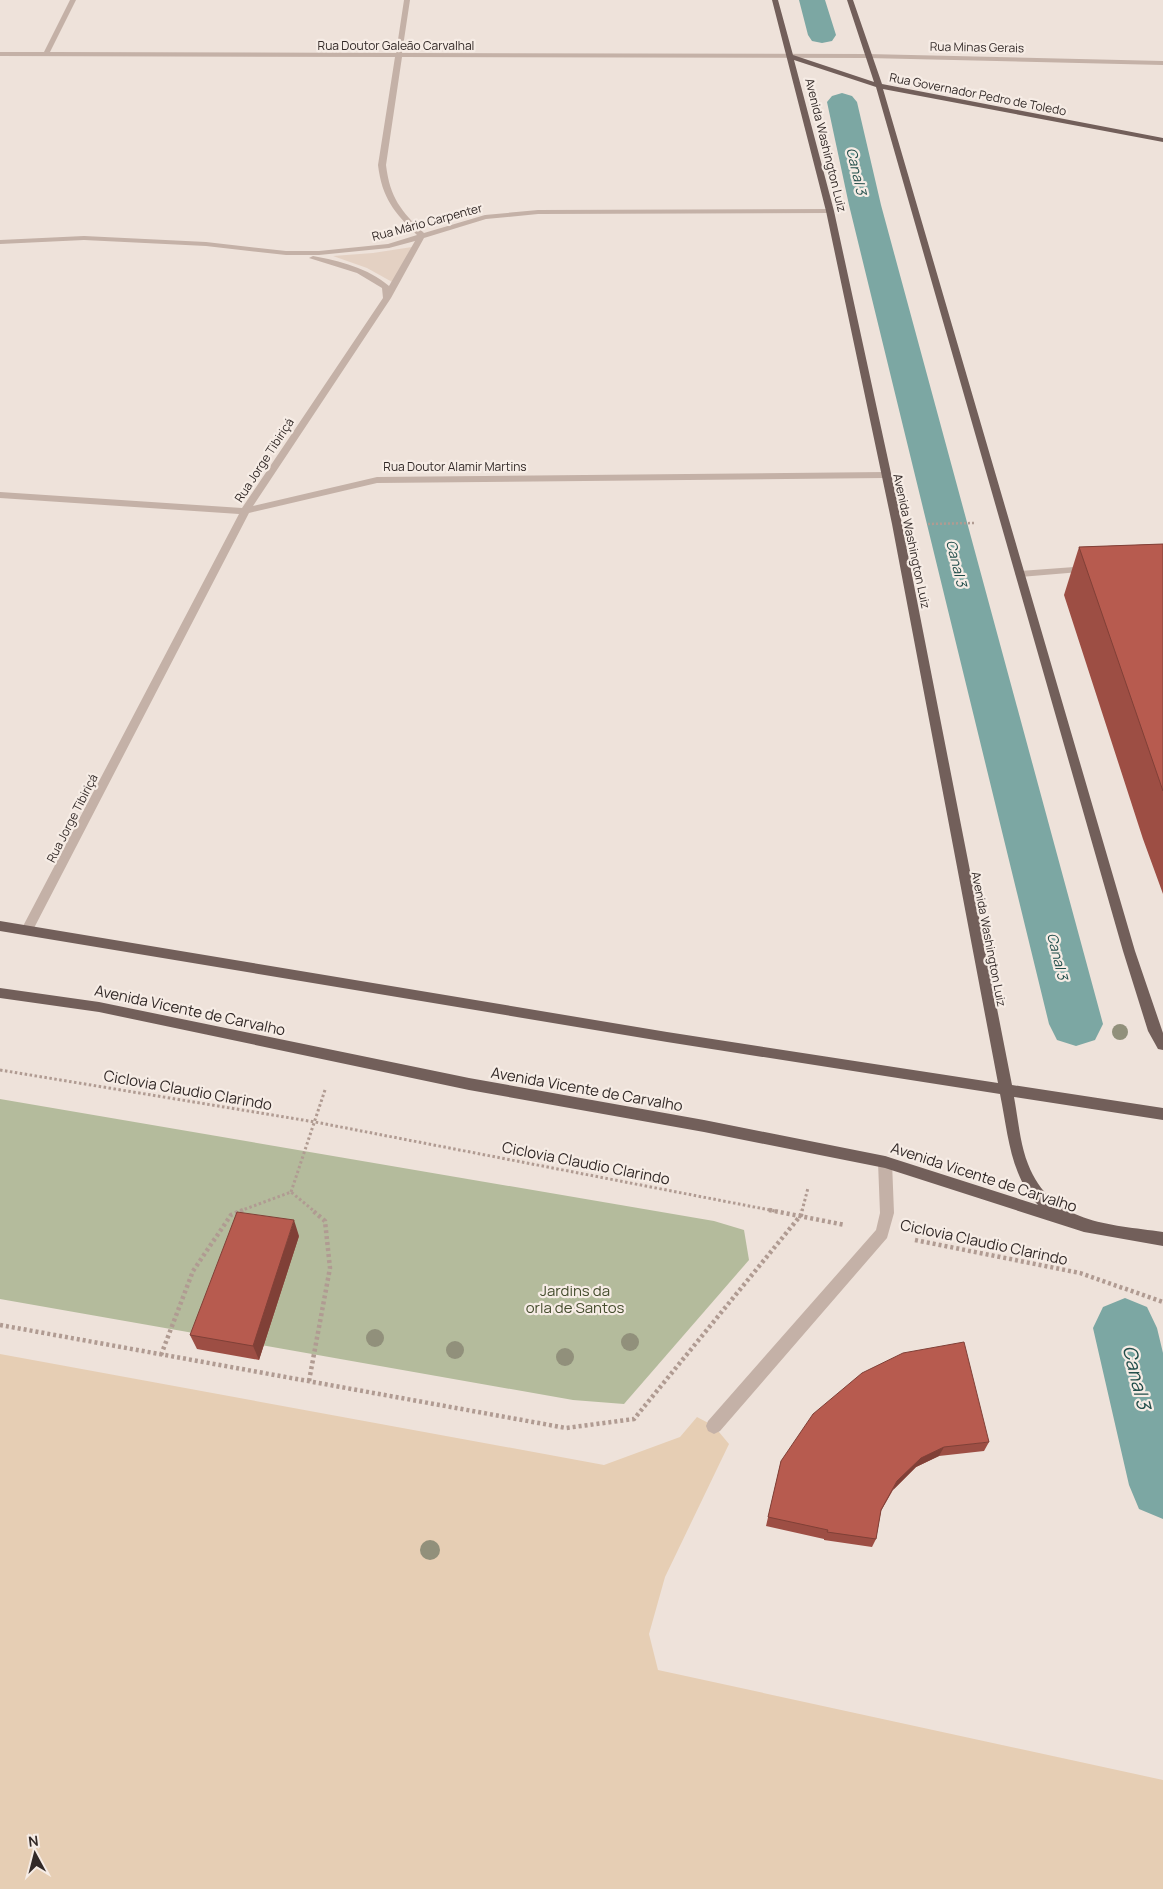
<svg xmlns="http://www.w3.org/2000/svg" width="1163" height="1889" viewBox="0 0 1163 1889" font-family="Manrope,sans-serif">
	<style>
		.green { fill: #b4bb9c }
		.sand { fill: #e6ceb4 }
		.plaza { fill: #e4d1c3 }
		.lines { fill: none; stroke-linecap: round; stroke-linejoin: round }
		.canal { fill: #7ca7a3; fill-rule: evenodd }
		.path-far2 { stroke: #b09b92; stroke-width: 2.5; stroke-dasharray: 2 2; stroke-linecap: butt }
		.path-far1 { stroke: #b09b92; stroke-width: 3; stroke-dasharray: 2.5 2.5; stroke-linecap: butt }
		.path { stroke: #b09b92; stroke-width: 4.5; stroke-dasharray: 3 3; stroke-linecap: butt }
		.minor { fill: #c4b1a7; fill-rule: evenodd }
		.major { fill: #725f5a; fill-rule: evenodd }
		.tree { fill: #91907b }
		.wall { fill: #9d4e44 }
		.shaded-wall { fill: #804037 }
		.building { fill: #b75b4f; stroke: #804037 }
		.labels { text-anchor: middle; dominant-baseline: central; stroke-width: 4.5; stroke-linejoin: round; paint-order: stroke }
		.far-street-label { font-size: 12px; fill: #322927; stroke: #f6ece5 }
		.far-water-label { font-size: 14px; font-style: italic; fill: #224e4b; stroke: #f6ece5 }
		.street-label { font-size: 15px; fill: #322927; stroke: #f6ece5 }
		.park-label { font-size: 15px; fill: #454d2e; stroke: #f6ece5 }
		.near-water-label { font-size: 19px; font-style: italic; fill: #224e4b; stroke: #f6ece5 }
	</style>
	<rect width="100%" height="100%" fill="#eee2da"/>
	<path class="green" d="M0 1099 714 1221 744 1230 749 1260 624 1404 573 1400 0 1299Z"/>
	<path class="sand" d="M0 1354 604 1465 680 1437 697 1417 714 1426 729 1444 665 1577 649 1634 658 1670 1163 1780V1889H0Z"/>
	<path class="plaza" d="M412 247 394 283 367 268 333 256 373 253Z"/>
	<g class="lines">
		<path class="canal" d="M799 0H825L836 35 832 41 822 43 812 41 808 35Z
			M842 93 852 96 857 102 881 205 1103 1024 1095 1040 1076 1046 1057 1040 1049 1024 849 205 827 102 832 96Z
			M1125 1298 1147 1307 1157 1328 1163 1353V1519L1139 1509 1129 1485 1093 1328 1103 1307Z"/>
		<path class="path-far2" d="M928 524 974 523"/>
		<path class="path-far1" d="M0 1070 315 1122 775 1211
			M291 1192 325 1090
			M240 1211 291 1192 314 1211
			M802 1211 808 1188"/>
		<path class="path" d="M769 1210 845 1225
			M915 1240 1080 1273 1163 1302
			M0 1325 566 1428 634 1419 801 1215 802 1210
			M161 1355 193 1271 231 1215 243 1210
			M309 1381 330 1268 325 1221 312 1210"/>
		<path class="minor" d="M70 0H76L50 52 396 53 404 0H410L402 53 868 54 1163 61V65L868 58 402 57 386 165C390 198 401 211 424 233L485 215 538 210 830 209 834 211 830 213 538 214 486 219 424 238 391 298 253 506 377 477 885 472 890 475 885 478 377 483 249 513 33 930 31 933H23L21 930 239 514 0 498V492L242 508 383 298 382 288 357 273 309 258 313 256C340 261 368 268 389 286L415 241 389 248 319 255H286L206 246 84 240 0 244V240L84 236 206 242 286 251H319L388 244 417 235C394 212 382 198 378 165L395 57 0 56V52H44Z
			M1088 566 1092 567V571L1020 577 1015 574 1020 571Z
			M885 1156 890 1158 892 1162 894 1213 887 1238 720 1431 714 1434 708 1431 706 1426 708 1421 876 1230 880 1213 878 1162 880 1158Z"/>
		<path class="major" d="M772 0H778L793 55 874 82 847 0H853L882 84 1163 138V142L883 89 1135 951 1163 1033V1050L1158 1049 1148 1031 1123 951 876 87 794 60 834 211 902 524 1012 1085 1163 1108V1120L1014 1097C1018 1118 1020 1144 1028 1164 1051 1224 1109 1224 1163 1232V1246L1084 1232 885 1168 704 1132 469 1090 99 1012 0 998V988L99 1002 469 1078 704 1120 885 1156 1038 1205C1010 1175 1008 1133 1000 1094L667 1042 0 931V921L667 1032 998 1083 892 524 826 211Z"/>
	</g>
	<g class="tree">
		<circle cx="1120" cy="1032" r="8"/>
		<circle cx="375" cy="1338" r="9"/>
		<circle cx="630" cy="1342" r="9"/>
		<circle cx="455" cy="1350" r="9"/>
		<circle cx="565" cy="1357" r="9"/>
		<circle cx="430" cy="1550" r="10"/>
	</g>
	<path class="wall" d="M1163 544V894L1143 839 1064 595 1079 547Z
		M299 1236 259 1360 197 1349 190 1335Z
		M989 1442 984 1451 939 1456 916 1467 893 1490 881 1511 876 1539 872 1547 824 1540V1539L766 1526 781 1461Z"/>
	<path class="shaded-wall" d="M294 1220 299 1236 259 1360 253 1346Z
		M944 1447 939 1456 916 1467 893 1490 897 1481 921 1458Z"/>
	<path class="building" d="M1163 544V791L1079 547Z
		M237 1212 294 1220 253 1346 190 1335Z
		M964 1342 989 1442 944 1447 921 1458 897 1481 881 1510 876 1539 827 1532 828 1530 768 1517 781 1461 813 1414 862 1373 903 1353Z"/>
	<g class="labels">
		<g class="far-street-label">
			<text x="396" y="45">Rua Doutor Galeão Carvalhal</text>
			<text transform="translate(977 47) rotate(1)">Rua Minas Gerais</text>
			<text transform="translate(978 94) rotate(11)">Rua Governador Pedro de Toledo</text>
			<text transform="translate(826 145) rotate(76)">Avenida Washington Luiz</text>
			<text transform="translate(427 222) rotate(-15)">Rua Mário Carpenter</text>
			<text transform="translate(264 460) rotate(-57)">Rua Jorge Tibiriçá</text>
			<text x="455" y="466">Rua Doutor Alamir Martins</text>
			<text transform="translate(912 541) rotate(78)">Avenida Washington Luiz</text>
			<text transform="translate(72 818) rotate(-63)">Rua Jorge Tibiriçá</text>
			<text transform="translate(989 939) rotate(79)">Avenida Washington Luiz</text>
		</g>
		<g class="far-water-label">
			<text transform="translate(857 171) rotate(77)">Canal 3</text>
			<text transform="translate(957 563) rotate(76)">Canal 3</text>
			<text transform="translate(1058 956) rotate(76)">Canal 3</text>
		</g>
		<g class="street-label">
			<text transform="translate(190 1010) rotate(12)">Avenida Vicente de Carvalho</text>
			<text transform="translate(587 1089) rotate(10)">Avenida Vicente de Carvalho</text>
			<text transform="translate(188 1090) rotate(10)">Ciclovia Claudio Clarindo</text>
			<text transform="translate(586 1163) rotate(11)">Ciclovia Claudio Clarindo</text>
			<text transform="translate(984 1177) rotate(18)">Avenida Vicente de Carvalho</text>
			<text transform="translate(984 1242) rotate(12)">Ciclovia Claudio Clarindo</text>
		</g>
		<g class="park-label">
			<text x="575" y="1290">Jardins da<tspan x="575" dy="17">orla de Santos</tspan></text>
		</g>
		<g class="near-water-label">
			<text transform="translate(1137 1377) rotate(76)">Canal 3</text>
		</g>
	</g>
	<g transform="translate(35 1854) rotate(353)" stroke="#f6ece5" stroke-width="4" paint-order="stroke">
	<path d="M0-4L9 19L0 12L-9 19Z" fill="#322927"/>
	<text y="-8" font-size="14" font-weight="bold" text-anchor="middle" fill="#322927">N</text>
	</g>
</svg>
